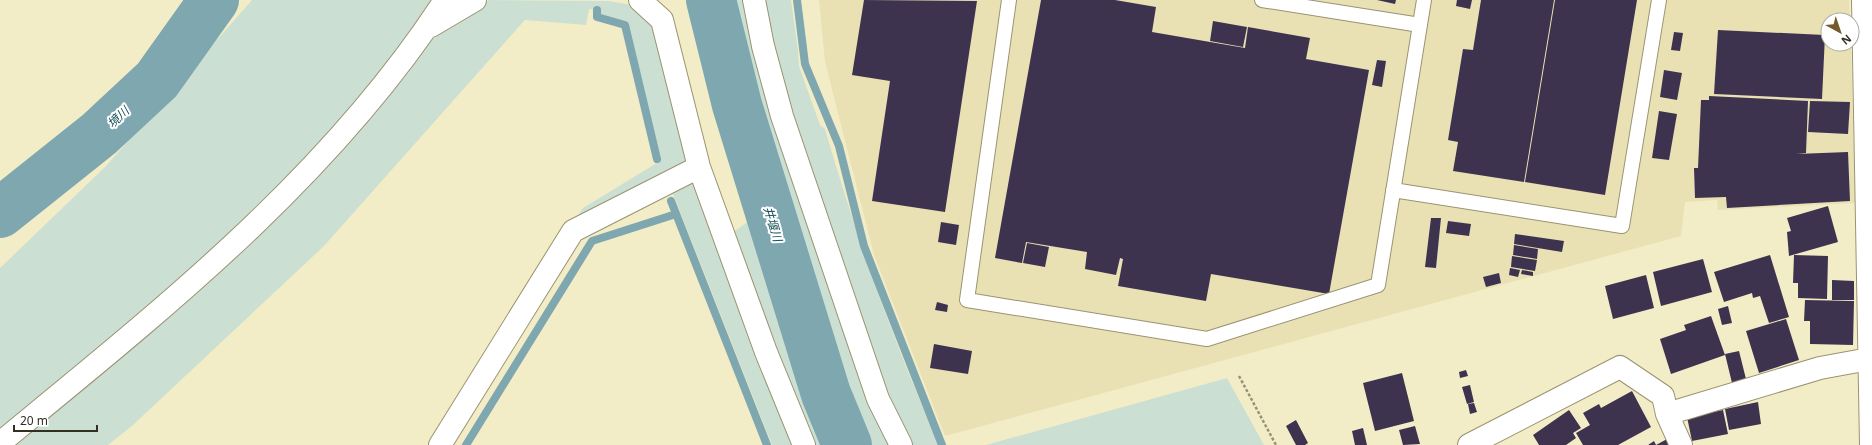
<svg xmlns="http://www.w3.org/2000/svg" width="1872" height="445" viewBox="0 0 1872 445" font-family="'Noto Sans','Noto Sans JP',sans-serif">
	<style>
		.built { fill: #e9e1b4 }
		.green { fill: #cbe0d3 }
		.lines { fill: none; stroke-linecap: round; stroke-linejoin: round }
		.stream { stroke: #7ea7b0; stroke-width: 8 }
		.river { stroke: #7ea7b0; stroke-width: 50 }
		.building { fill: #3d334f }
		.lane-casing { stroke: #9a9371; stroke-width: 16 }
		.street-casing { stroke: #9a9371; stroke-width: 24 }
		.path { stroke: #979378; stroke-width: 2.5; stroke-dasharray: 3 2; stroke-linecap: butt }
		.lane { stroke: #fff; stroke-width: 14 }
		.street { stroke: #fff; stroke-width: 22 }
		.labels { text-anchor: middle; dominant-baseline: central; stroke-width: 4; stroke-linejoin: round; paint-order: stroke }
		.water-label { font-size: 12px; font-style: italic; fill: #15505a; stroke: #fff }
	</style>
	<rect width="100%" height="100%" fill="#f3edc7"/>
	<path class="built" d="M819 0H1849L1850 20H1828V44H1851L1855 203 1718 210 1717 200 1685 202 1681 236 945 436 874 255 825 62Z"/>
	<path class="green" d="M252 0H437L358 105 265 206 0 434V268L105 167Z
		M489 0 608 1 632 5 659 24 690 152 686 167 577 217 583 208 660 161 627 23 601 17V10L589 9 586 25 525 20 324 246 133 425 108 445H8L429 42 456 22Z
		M722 0H748L894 445H872C837 373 808 298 783 223 759 150 742 74 722 0Z
		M761 0H791L798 50 799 66 820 125 825 129C856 236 894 343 939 445H908L861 337 784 104Z
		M689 180 700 183 797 445H772L671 189Z
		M756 216 818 405 835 445H810L732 233Z
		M1227 378 1264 445H986Z"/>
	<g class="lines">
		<path class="stream" d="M797 0 805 64 839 146 864 246 942 445
			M597 10V17L625 25 657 159
			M671 201 767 445
			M466 445 592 241 676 214"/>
		<path class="river" d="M711 0 737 105 826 394 847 445
			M0 213 99 134 157 80 214 0"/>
	</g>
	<path class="building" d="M864 0 977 1 945 212 872 201 890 81 852 75Z
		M1041 0H1115L1156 7 1152 32 1245 48 1248 27 1310 38 1306 59 1369 70 1329 294 1211 274 1206 301 1118 286 1123 259 1120 258 1116 275 1085 269 1087 252 1026 242 1022 263 995 258Z
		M1377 0H1396L1395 4Z
		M1457 0H1472L1470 9 1456 6Z
		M1481 0H1554L1524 182 1453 171 1458 142 1448 140 1463 49 1473 50Z
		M1555 0H1637L1605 195 1525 182Z
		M1213 21 1247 27 1243 47 1210 41Z
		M1718 30 1825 35 1822 99 1714 94Z
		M1674 32 1683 33 1680 51 1671 50Z
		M1377 60 1386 61 1382 87 1372 85Z
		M1664 70 1682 73 1677 100 1660 97Z
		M1709 96 1808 101 1806 153 1796 154 1848 152 1850 201 1727 208 1726 197 1695 198 1694 168H1698L1701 100H1709Z
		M1810 101 1850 102 1848 134 1808 132Z
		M1659 111 1677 114 1669 160 1652 158Z
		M1828 206 1838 242 1789 256 1787 232 1791 231 1787 218Z
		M1431 218H1441L1436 268 1425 267Z
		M1448 221 1471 224 1469 236 1446 233Z
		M941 222 959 225 956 245 938 242Z
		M1515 234 1564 241 1562 252 1514 244Z
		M1027 243 1049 247 1045 267 1023 263Z
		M1514 245 1538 249 1537 259 1513 255Z
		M1770 255 1789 317 1769 323 1760 296 1753 298 1752 293 1724 302 1714 272Z
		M1794 255 1828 256 1827 299 1798 298V283H1793Z
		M1512 256 1537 260 1535 271 1511 267Z
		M1703 259 1712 292 1661 306 1653 272Z
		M1510 268 1520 270 1518 277 1509 275Z
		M1522 270 1533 272V276L1521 274Z
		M1499 273 1501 283 1486 287 1483 277Z
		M1646 275 1654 308 1613 319 1605 286Z
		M1832 280 1854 281V300H1832Z
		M1805 300 1854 301 1853 345 1810 344V321H1804Z
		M937 302 948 305 947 312 935 310Z
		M1728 306 1732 323 1722 325 1718 309Z
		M1711 316 1725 355 1671 374 1660 339 1686 330 1684 325Z
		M1786 319 1799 360 1759 373 1746 331Z
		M934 344 972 351 968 374 930 368Z
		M1739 351 1746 379 1732 383 1725 354Z
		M1466 370 1468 376 1460 378 1459 372Z
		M1402 373 1414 421 1375 431 1363 383Z
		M1470 385 1474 402 1467 404 1462 387Z
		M1632 391 1651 427 1618 445H1583L1576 433 1590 425 1583 413 1599 404 1601 408Z
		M1758 402 1761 424 1729 430 1725 409Z
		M1474 403 1477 412 1470 414 1468 404Z
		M1569 410 1581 428 1573 433 1576 438 1566 445H1539L1533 435Z
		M1723 410 1728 434 1692 441 1687 417Z
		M1296 420 1308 443 1305 445H1296L1286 426Z
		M1415 426 1420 444 1403 445 1399 430Z
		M1363 428 1367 445H1355L1352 431Z
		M1669 438 1673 445H1648L1654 441 1656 445Z"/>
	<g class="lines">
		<defs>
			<path id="lane" d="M1009 0 967 300 1207 339 1378 285 1424 0
				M1262 0 1420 25
				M1393 190 1622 226 1659 0"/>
			<path id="street" d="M640 0 662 20 699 167 766 352 804 445
				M754 0 763 46 782 116 878 399 901 445
				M1863 0 1871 445
				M431 26 475 0
				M1667 414 1820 368 1869 359
				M0 443C162 310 330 177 445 0
				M440 445 573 231 699 167
				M1469 445 1620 367 1663 396 1667 414 1681 445"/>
		</defs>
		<use href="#lane" class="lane-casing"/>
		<use href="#street" class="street-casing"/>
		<path class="path" d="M1239 376 1276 445"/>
		<use href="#lane" class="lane"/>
		<use href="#street" class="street"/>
	</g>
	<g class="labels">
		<g class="water-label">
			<text transform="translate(118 117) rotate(-43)">境川</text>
			<text transform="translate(773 224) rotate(73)">井堰川</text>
		</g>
	</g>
	<g transform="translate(1840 32) rotate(140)"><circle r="19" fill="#ffffff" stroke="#adaca6"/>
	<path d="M0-3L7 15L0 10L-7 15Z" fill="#765a2d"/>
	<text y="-6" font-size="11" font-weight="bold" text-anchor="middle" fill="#312f20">N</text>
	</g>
	<path d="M14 425v6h83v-6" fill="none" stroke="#312f20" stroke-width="2"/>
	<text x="20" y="425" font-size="12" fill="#312f20" stroke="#ffffff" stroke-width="3" paint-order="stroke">20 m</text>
</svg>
